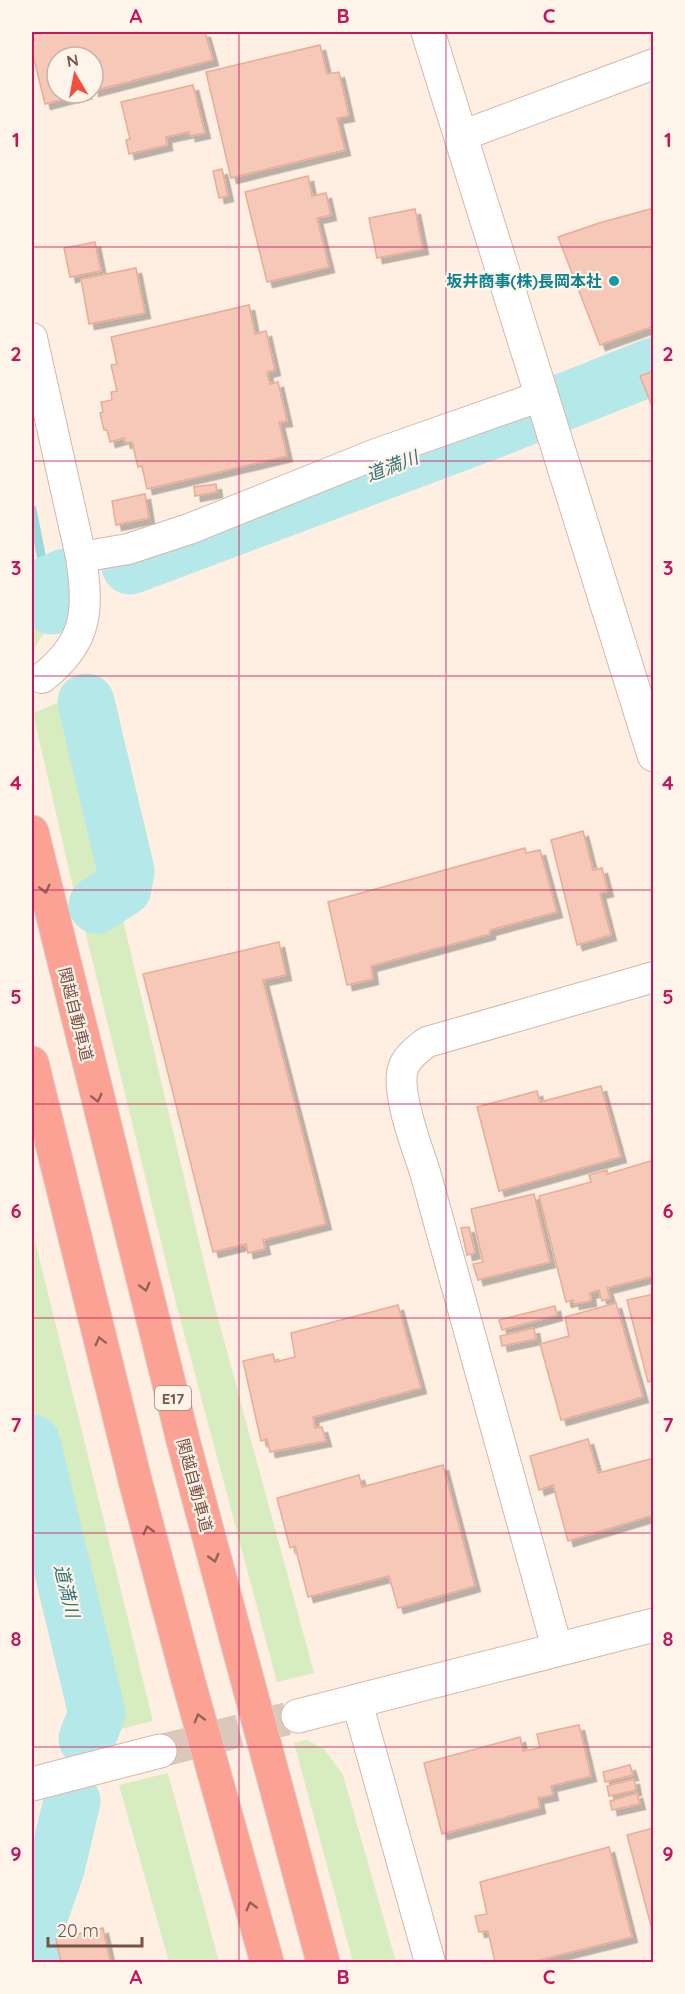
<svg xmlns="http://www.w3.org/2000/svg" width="685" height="1994" viewBox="0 0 685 1994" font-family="Quicksand,'Noto Sans JP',sans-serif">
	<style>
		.green { fill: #d7ecbf }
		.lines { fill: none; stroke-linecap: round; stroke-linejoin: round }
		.stream { stroke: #9bd9db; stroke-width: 9 }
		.river { stroke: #b5e8e9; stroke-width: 57 }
		.building { fill: #f5c8b8; stroke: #e9ac97; stroke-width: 1.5; filter: url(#shadow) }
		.secondary-tunnel { stroke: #dcc8bb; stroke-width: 33; stroke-dasharray: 33 16; stroke-linecap: butt }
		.street-casing { stroke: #d2b7ab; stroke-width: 32 }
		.secondary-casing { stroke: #d8b8a9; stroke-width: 35 }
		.highway-casing { stroke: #d9cfcb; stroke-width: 35 }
		.street { stroke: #fff; stroke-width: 30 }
		.secondary { stroke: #fff; stroke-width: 33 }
		.highway { stroke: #fca294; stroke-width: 33 }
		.oneway { stroke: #926256 }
		.grid { fill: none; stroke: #c2185b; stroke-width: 1.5; stroke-opacity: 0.55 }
		.culture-dot { fill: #0f9aa8; stroke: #fff4ea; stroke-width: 2 }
		.labels { text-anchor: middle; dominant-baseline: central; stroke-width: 4.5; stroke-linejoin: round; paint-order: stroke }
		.shield { fill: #fff4ea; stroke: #a08378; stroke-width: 1.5 }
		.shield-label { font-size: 15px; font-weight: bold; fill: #775247 }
		.culture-label { font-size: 16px; font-weight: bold; fill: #0d838f; stroke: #fff4ea; text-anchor: end }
		.street-label { font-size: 16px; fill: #775247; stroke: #fff4ea }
		.water-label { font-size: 18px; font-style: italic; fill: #377476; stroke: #fff4ea }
		.neatline { fill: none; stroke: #c2185b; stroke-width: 2 }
		.grid-label { font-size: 20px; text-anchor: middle; font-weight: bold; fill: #c2185b }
	</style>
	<defs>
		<filter id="shadow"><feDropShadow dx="5.5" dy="5.5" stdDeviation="0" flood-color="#0004"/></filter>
	</defs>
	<rect width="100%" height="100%" fill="#feefe2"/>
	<path class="green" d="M32 558 46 629 32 652Z
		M68 699 110 884 78 909 33 713Z
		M120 907 212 1296 314 1673 277 1682 176 1303 84 926 104 919Z
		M32 1228 153 1721 108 1732 32 1422Z
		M307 1740 324 1749 343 1775 396 1962H353L294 1743Z
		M168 1773 219 1962H169L119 1785Z"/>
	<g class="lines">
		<path class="stream" d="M32 509 47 585"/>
		<path class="river" d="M130 566 498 428 654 366
			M52 606 47 585 65 577
			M86 702 126 871 123 888 97 905
			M32 1443 97 1713 87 1739
			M35 1962 34 1931 56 1869 72 1801"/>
	</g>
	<path class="building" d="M44 32H205L213 60 93 91V57H57V93H87L45 104 32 51V35Z
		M320 45 327 74 339 72 349 116 337 118 345 150 231 178 206 72Z
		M193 85 205 133 190 136 189 132 166 137 167 145 129 154 126 140 130 139 121 102Z
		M222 169 228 196 219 198 213 171Z
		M308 176 312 196 326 193 331 215 317 218 329 267 267 282 245 192Z
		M654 208V326L600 345 558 237 599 223Z
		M415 209 423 249 377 258 369 218Z
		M95 242 101 271 70 277 64 248Z
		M136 268 145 313 89 324 81 279Z
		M249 305 255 334 266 331 275 370 267 372 270 384 278 382 287 421 279 422 287 456 147 489 142 466 138 467 132 442 125 443 124 438 110 442 107 430H104L100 413 103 412 101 402 112 400 111 392 117 391 111 365 117 364 111 337Z
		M654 371V411L640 376Z
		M216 484 217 492 195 496 194 487Z
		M145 494 149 518 116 525 112 501Z
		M583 831 593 870 602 868 608 891 600 893 611 935 577 945 551 840Z
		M525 848 526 853 540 850 557 912 490 930V934L371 966 373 979 347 985 328 902Z
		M279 942 286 975 263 980 326 1224 263 1240 265 1249 248 1253 246 1244 213 1252 143 974Z
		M601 1086 621 1157 499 1191 477 1107 537 1091 540 1102Z
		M654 1160V1276L607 1288 610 1298 602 1301 599 1290 590 1293 591 1301 574 1304 573 1300 566 1302 539 1196 591 1182 589 1175 607 1170V1174Z
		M534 1194 550 1262 478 1280 473 1264 483 1262 471 1209Z
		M469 1227 475 1253 467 1255 461 1228Z
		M654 1294V1380L648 1382 627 1300Z
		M616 1303 643 1397 561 1420 540 1344 569 1336 565 1317Z
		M398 1305 421 1388 313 1417 315 1428 322 1427 326 1441 270 1452 267 1439 261 1441 243 1361 273 1354 275 1362 295 1357 291 1333Z
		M555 1306 557 1315 502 1330 499 1320Z
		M534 1328 536 1339 502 1346 500 1336Z
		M588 1439 598 1473 654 1458V1515L568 1541 553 1485 539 1490 530 1456Z
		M443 1465 475 1586 398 1608 389 1576 308 1597 295 1546 290 1548 277 1498 359 1475 362 1487Z
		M579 1725 591 1776 551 1786 553 1795 538 1798 540 1808 442 1834 424 1763 520 1737 523 1751 540 1748 537 1734Z
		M630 1765 633 1775 605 1782 603 1772Z
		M634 1779 636 1790 609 1796 607 1786Z
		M637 1793 640 1804 612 1810 610 1801Z
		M654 1828V1937L627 1835Z
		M609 1847 632 1937 531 1962H495L488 1931 479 1932 475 1916 487 1914 480 1882Z
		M103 1928 110 1961H118V1962H61L56 1939Z"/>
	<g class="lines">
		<path class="secondary-tunnel" d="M160 1751 298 1716"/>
		<defs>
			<path id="street" d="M461 136 654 64
				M32 338 81 557C89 611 88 642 42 678
				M81 557 128 549 189 529 376 454 541 396
				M557 1648 425 1172C417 1147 394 1089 404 1066 408 1056 419 1048 427 1042L654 977
				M357 1702 430 1962"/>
			<path id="secondary" d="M428 32 654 755
				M298 1716 654 1625
				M32 1784 160 1751"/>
			<path id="highway" d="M32 832 184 1444 323 1962
				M32 1063 136 1484 187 1676 267 1962"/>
		</defs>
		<use href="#street" class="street-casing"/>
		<use href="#secondary" class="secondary-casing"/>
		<use href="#highway" class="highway-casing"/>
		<use href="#street" class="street"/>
		<use href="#secondary" class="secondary"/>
		<use href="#highway" class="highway"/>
	</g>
	<defs><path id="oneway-chevron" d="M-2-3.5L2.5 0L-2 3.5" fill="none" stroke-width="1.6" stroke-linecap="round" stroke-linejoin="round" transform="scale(1.5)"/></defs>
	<g class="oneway">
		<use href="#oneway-chevron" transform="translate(45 889) rotate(76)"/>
		<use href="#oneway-chevron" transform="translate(97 1098) rotate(76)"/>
		<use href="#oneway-chevron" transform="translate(145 1287) rotate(76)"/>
		<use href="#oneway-chevron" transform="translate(100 1341) rotate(-104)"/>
		<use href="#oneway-chevron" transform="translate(148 1530) rotate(-105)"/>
		<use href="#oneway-chevron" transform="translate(214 1558) rotate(75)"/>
		<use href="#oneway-chevron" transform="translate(199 1718) rotate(-106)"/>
		<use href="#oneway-chevron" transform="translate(251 1906) rotate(-105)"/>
	</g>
	<path class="grid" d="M239 32V1962M446 32V1962M32 247H654M32 461H654M32 676H654M32 890H654M32 1104H654M32 1318H654M32 1533H654M32 1747H654"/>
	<circle class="culture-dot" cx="614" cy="281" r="6"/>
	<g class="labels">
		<rect class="shield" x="155" y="1386" width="36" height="24" rx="4.5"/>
		<g class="shield-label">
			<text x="173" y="1398">E17</text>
		</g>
		<g class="culture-label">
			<text x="602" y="281">坂井商事(株)長岡本社</text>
		</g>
		<g class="street-label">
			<text transform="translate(76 1014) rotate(76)">関越自動車道</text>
			<text transform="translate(195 1485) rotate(75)">関越自動車道</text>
		</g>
		<g class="water-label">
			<text transform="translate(392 466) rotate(-21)">道満川</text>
			<text transform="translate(67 1591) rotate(76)">道満川</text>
		</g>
	</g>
	<rect width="685" height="1994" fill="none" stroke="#fff4ea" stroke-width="66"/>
	<g transform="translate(75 75) rotate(350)"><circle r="28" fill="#fff4ea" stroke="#c9b3a9" stroke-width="1.5"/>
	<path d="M0-4.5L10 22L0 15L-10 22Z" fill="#f04f3e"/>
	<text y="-9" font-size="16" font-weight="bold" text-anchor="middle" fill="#775247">N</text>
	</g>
	<path d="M48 1937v9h94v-9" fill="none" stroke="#775247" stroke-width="3"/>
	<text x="57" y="1937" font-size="18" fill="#775247" stroke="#fff4ea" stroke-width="4.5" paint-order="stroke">20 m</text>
	<rect x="33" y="33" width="619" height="1928" class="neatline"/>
	<g class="grid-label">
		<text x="136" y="23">A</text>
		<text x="343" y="23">B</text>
		<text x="549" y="23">C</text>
		<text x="16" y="147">1</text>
		<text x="668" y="147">1</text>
		<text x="16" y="361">2</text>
		<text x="668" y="361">2</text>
		<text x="16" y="575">3</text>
		<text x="668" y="575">3</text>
		<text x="16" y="790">4</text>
		<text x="668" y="790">4</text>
		<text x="16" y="1004">5</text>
		<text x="668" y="1004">5</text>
		<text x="16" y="1218">6</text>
		<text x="668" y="1218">6</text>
		<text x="16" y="1432">7</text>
		<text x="668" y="1432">7</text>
		<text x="16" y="1646">8</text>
		<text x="668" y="1646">8</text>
		<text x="16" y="1861">9</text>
		<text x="668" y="1861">9</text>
		<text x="136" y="1984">A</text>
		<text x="343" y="1984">B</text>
		<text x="549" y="1984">C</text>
	</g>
</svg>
